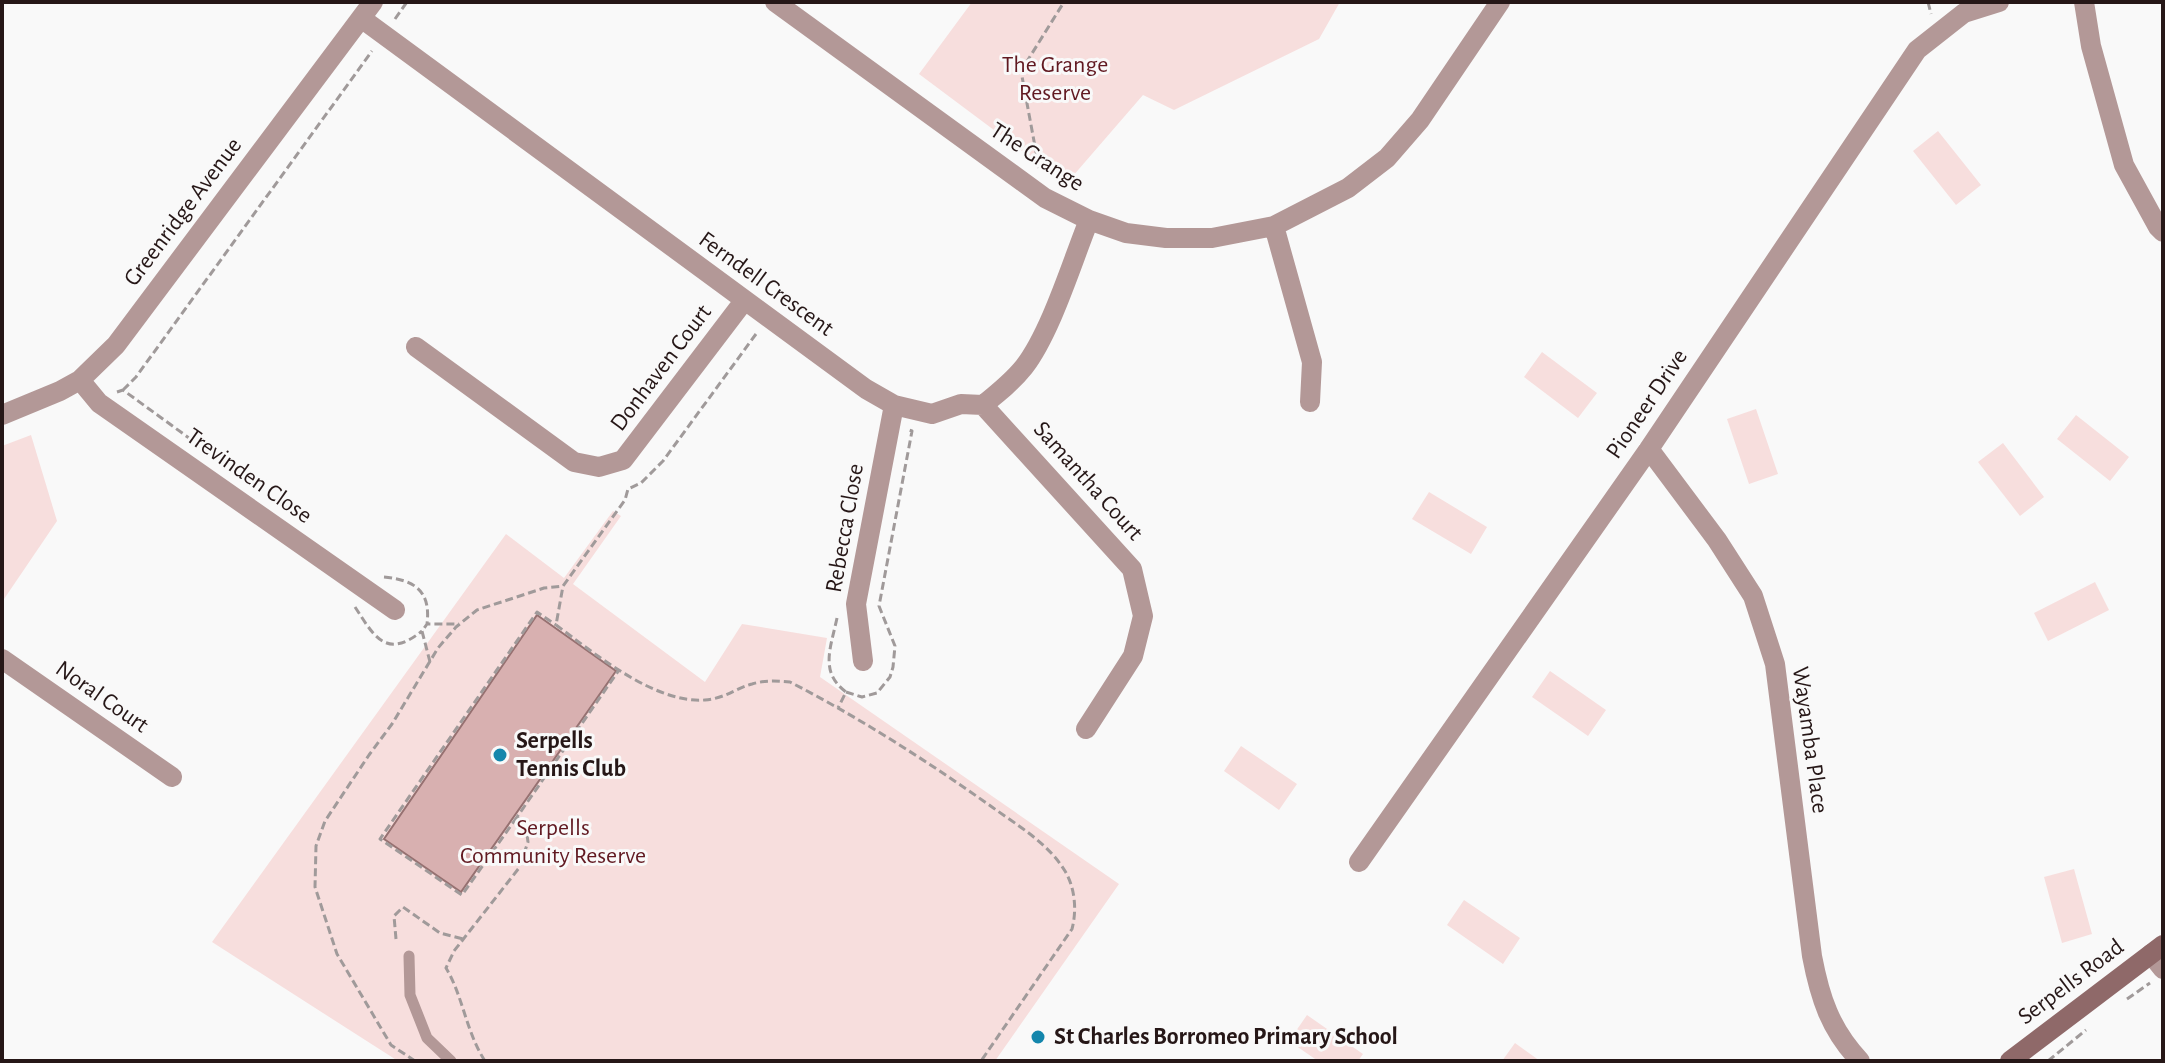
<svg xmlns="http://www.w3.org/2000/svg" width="2165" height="1063" viewBox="0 0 2165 1063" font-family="'Alegreya Sans',sans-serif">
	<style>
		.green { fill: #f7dedd }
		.building { fill: #d8b0b0; stroke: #967171; stroke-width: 2 }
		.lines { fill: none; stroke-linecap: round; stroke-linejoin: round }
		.path { stroke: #a09a9a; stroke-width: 3; stroke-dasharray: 8 4; stroke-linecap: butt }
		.lane { stroke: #b39897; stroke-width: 11 }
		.street { stroke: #b39897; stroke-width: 20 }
		.secondary { stroke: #8f6969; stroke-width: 20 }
		.poi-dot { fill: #1486ac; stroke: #f9f9f9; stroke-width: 3 }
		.labels { text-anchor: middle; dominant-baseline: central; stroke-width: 6; stroke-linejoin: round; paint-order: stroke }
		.park-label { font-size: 24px; fill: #611921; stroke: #f9f9f9 }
		.street-label { font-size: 24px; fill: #261717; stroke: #f9f9f9 }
		.poi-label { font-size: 24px; font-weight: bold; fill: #261717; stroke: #f9f9f9; text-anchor: start }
	</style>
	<rect width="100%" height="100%" fill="#f9f9f9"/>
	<path class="green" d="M972 2H1340L1319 39 1174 110 1143 95 1066 184 919 74Z
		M1938 131 1981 185 1956 205 1913 151Z
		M1542 352 1597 393 1578 418 1524 377Z
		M1756 409 1778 474 1749 484 1727 419Z
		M2076 415 2129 457 2110 481 2057 439Z
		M31 435 57 521 2 602V446Z
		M2003 443 2044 497 2020 516 1978 462Z
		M1429 492 1487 527 1471 554 1412 519Z
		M613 511 621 516 573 584 705 682 742 624 827 638 820 677 1119 884 995 1061H398L212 942 506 534 564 578Z
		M2095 582 2109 610 2048 641 2034 613Z
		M1550 671 1606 710 1588 736 1532 697Z
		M1241 746 1297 784 1279 810 1224 771Z
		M2074 869 2092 934 2062 943 2044 877Z
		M1464 900 1520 938 1503 964 1447 925Z
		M1307 1015 1363 1054 1358 1061H1318L1289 1041Z
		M1515 1043 1540 1061H1502Z"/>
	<path class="building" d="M537 615 616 671 461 892 384 839Z"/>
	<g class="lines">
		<path class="path" d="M1928 2 1931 14
			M395 19 407 2
			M1039 168 1021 71 1064 2
			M756 334 663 461 641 483 628 489 625 500 563 586 556 625C594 653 655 704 705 700 726 698 734 689 752 684 765 680 777 681 790 682 860 718 927 761 992 807 1017 825 1048 843 1065 871 1075 888 1077 910 1072 929L981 1061
			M123 390 136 377 372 51
			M117 392 123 390 244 478
			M384 577C415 580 431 591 427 624
			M355 607C373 634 385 661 422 631
			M837 618C831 647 819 672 846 692L838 708
			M430 662 422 631 427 624H459
			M846 692 862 697 877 693 890 677 893 667 895 646 879 606 912 431 909 430
			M517 817 462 895 380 839 537 612 556 625
			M396 939 394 916 403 907 440 933 463 939
			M2127 999 2150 983
			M415 1061 391 1045 337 954 315 887 316 846 325 821 369 755 392 724 438 648 456 627 477 610 544 588 563 586
			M485 1061C466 1032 463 996 446 968L454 951 519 868 528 842 526 827 517 817 619 670
			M2048 1061 2086 1030"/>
		<path class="lane" d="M409 956 410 995 427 1038 451 1061"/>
		<path class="street" d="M775 2 1045 198 1089 220 1126 233 1166 238H1212L1274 226 1348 188 1387 158 1420 120 1500 2
			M2084 2 2091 46 2124 165 2158 227 2163 232
			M361 18 866 389 894 405 932 414 961 404 983 405C998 393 1012 382 1024 367 1051 332 1072 262 1089 220
			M1274 226 1312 362 1310 402
			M416 347 574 462 599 467 623 460 744 301
			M80 380 99 403 395 610
			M983 405 1132 569 1143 616 1133 656 1086 729
			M2 415 60 391 80 380 116 345 373 2
			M1649 449 1717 540 1753 596 1775 664 1812 956C1820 998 1830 1029 1860 1061
			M2 659 172 777
			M863 661 856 604 894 405
			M1359 862 1649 449 1917 50 1964 13 1999 2
			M2151 954 2163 969"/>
		<path class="secondary" d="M2010 1061 2163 945"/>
	</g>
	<g class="poi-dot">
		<circle cx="500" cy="755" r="8"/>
		<circle cx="1038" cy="1037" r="8"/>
	</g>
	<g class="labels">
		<g class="park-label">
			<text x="1055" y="65">The Grange<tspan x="1055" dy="28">Reserve</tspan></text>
			<text x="553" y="828">Serpells<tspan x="553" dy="28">Community Reserve</tspan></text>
		</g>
		<g class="street-label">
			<text transform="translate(1037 157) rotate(33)">The Grange</text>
			<text transform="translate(183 212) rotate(-53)">Greenridge Avenue</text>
			<text transform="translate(766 284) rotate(36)">Ferndell Crescent</text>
			<text transform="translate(661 368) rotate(-53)">Donhaven Court</text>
			<text transform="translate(1647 404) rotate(-56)">Pioneer Drive</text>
			<text transform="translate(249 476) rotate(35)">Trevinden Close</text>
			<text transform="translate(1088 481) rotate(48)">Samantha Court</text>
			<text transform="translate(845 528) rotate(-80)">Rebecca Close</text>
			<text transform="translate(102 697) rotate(35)">Noral Court</text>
			<text transform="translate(1810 740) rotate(82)">Wayamba Place</text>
			<text transform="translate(2071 982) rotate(-37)">Serpells Road</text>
		</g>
		<g class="poi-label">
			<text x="516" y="741">Serpells<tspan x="516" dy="28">Tennis Club</tspan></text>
			<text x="1054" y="1037">St Charles Borromeo Primary School</text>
		</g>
	</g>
	<rect width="2165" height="1063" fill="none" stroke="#261717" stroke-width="8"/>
</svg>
